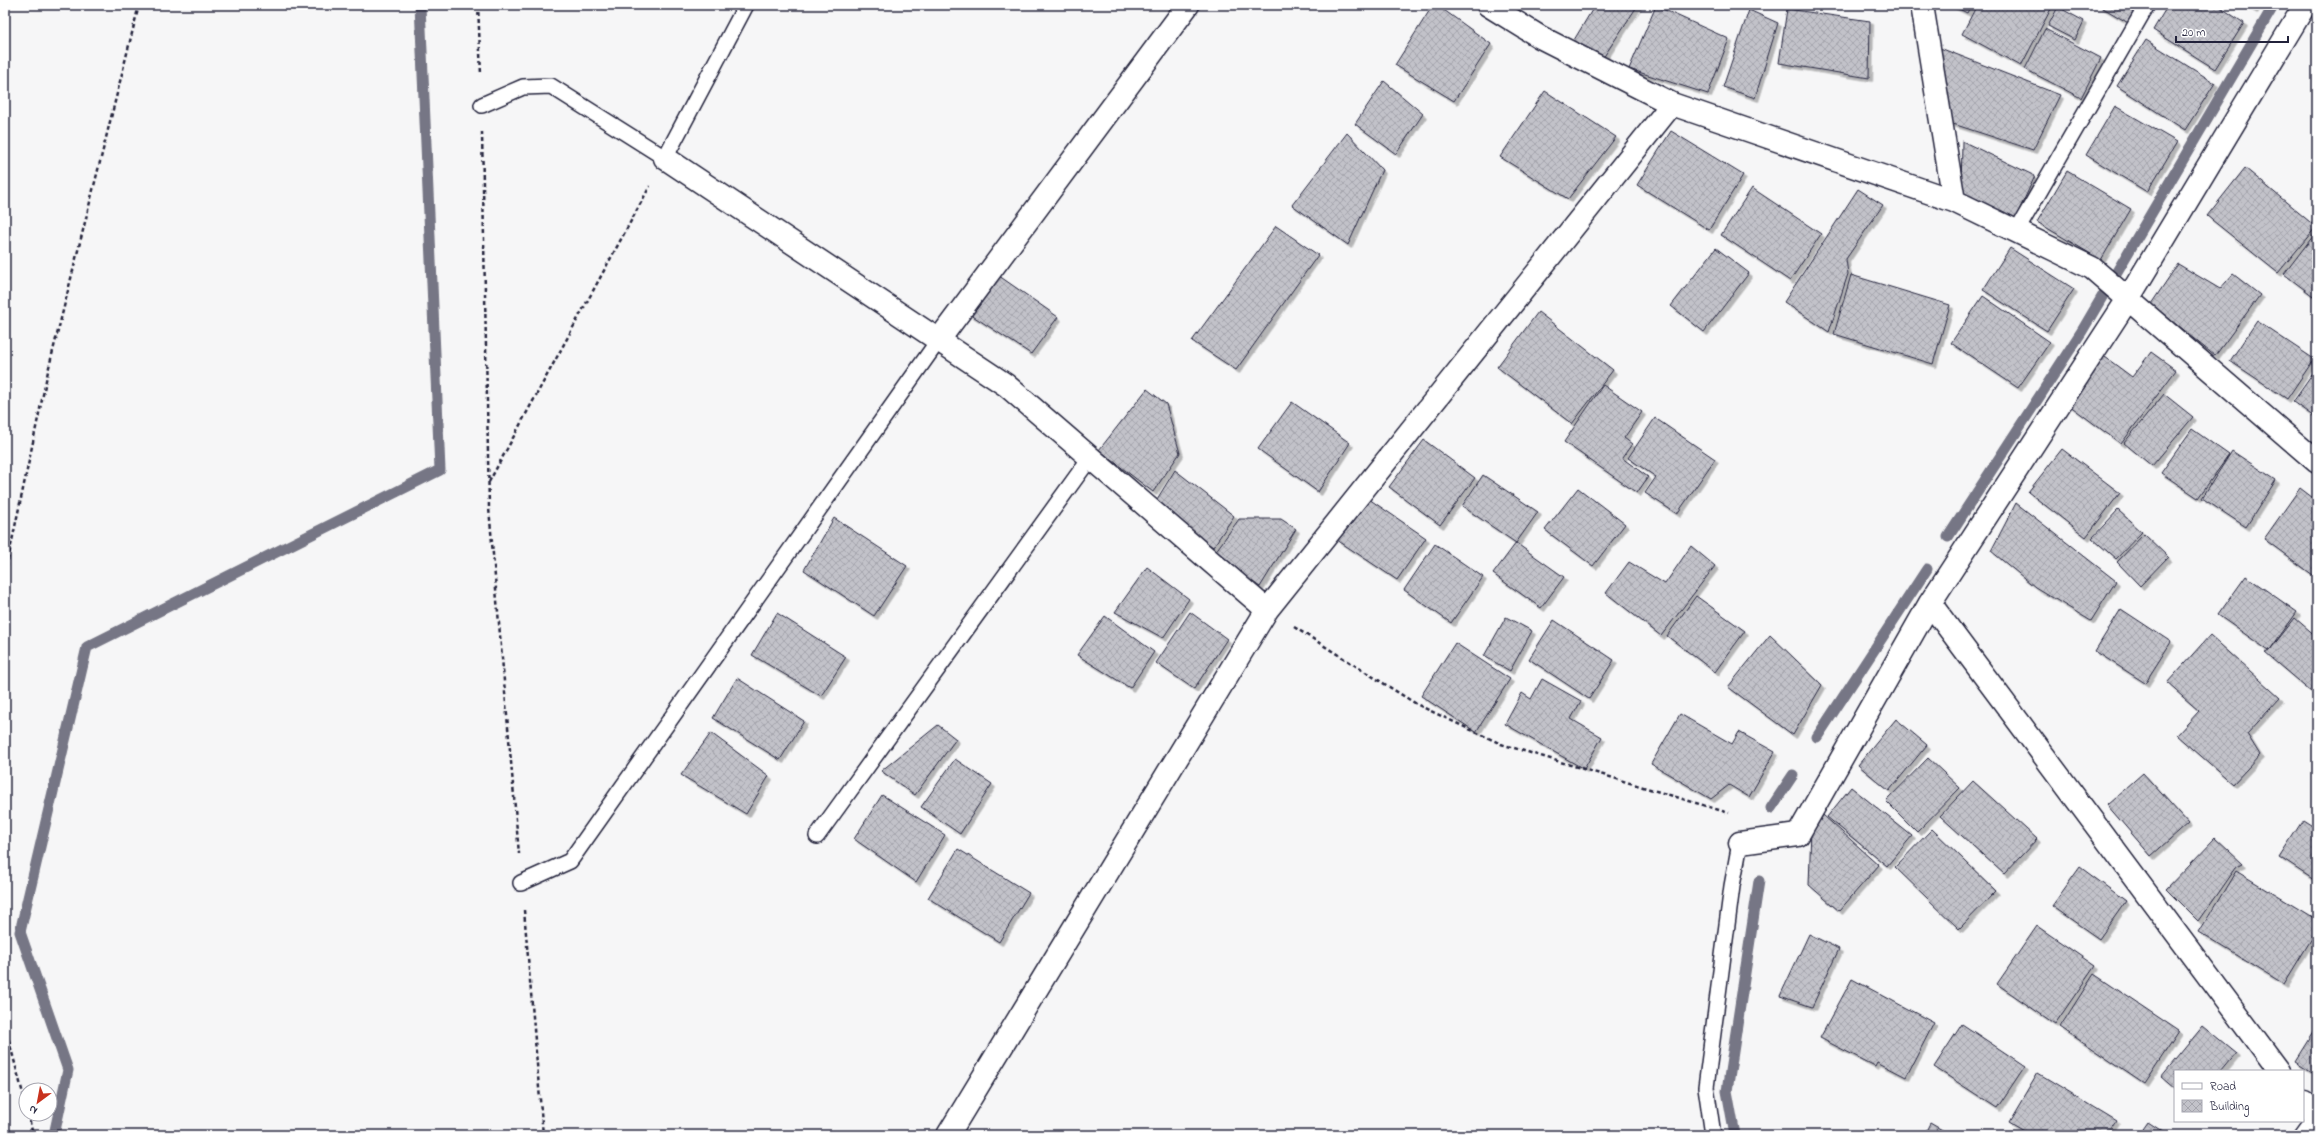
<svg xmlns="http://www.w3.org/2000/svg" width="2322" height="1140" viewBox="0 0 2322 1140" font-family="'Indie Flower',sans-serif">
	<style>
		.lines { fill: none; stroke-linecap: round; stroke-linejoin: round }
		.stream { stroke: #767685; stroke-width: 11 }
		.building { fill: url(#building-cross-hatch); stroke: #22223b; filter: url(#shadow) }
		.service-casing { stroke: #22223b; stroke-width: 18 }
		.minor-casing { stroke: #22223b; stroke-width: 25 }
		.path { stroke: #22223b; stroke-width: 2.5; stroke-dasharray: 4 3; stroke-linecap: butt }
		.service { stroke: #fff; stroke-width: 15 }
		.minor { stroke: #fff; stroke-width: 22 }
	</style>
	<defs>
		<pattern id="building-cross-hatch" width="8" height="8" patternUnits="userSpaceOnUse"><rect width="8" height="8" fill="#c2c2c9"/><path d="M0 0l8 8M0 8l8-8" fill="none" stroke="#a6a6ae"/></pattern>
		<filter id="shadow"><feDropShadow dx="3.5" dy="3.5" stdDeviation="0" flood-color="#0004"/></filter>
	</defs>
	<rect width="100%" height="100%" fill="#f6f6f7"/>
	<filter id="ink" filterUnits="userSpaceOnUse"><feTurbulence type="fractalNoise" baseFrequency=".025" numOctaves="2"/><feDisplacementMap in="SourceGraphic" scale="8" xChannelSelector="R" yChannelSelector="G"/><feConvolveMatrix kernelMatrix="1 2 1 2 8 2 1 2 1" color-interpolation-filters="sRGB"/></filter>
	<g filter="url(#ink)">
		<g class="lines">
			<path class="stream" d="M1948 537 2082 331 2274 5
				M1817 737 1927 569
				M1771 808 1793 775
				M54 1135 68 1070 20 932 87 647 440 470 420 5
				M1735 1135 1727 1091 1759 881"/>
		</g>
		<path class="building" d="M1433 5H1437L1491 44 1454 101 1395 65Z
			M1595 5H1638L1603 58 1574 40Z
			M1951 5H1971L1967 13Z
			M1977 5H2053L2021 66 1962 34Z
			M2098 5H2141L2130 24Z
			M2168 5H2217L2244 23 2215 69 2153 30Z
			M2245 5H2257L2254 10Z
			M1656 6 1729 39 1708 94 1629 69Z
			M2058 7 2084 21 2075 40 2048 26Z
			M1787 9 1870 21 1869 78 1779 63Z
			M1749 10 1778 23 1755 98 1723 87Z
			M2045 29 2101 58 2081 98 2025 69Z
			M2146 40 2215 83 2185 130 2117 86Z
			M1935 46 2060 95 2033 150 1947 122Z
			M1384 81 1423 114 1396 154 1355 124Z
			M1545 91 1616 137 1568 199 1500 157Z
			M2115 106 2177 142 2147 192 2086 155Z
			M1671 131 1743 175 1709 230 1637 185Z
			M1347 133 1382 170 1348 245 1292 205Z
			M1962 141 2035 176 2015 219 1961 193Z
			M2245 168 2316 227 2278 273 2207 216Z
			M2067 171 2131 209 2101 260 2037 222Z
			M1752 188 1821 234 1790 281 1721 235Z
			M1858 189 1883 205 1846 259 1848 274 1829 332 1784 302Z
			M1276 226 1318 255 1236 370 1192 341Z
			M2317 231V299L2284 274Z
			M1716 248 1749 273 1704 332 1671 306Z
			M2010 248 2074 289 2047 331 1983 290Z
			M2178 264 2220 289 2233 274 2260 295 2215 356 2151 304Z
			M992 271 1058 317 1031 354 965 311Z
			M1851 275 1950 305 1933 364 1834 334Z
			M1983 296 2050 342 2018 388 1951 343Z
			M1538 312 1613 370 1572 424 1497 367Z
			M2257 321 2314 359 2287 399 2230 361Z
			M2151 352 2176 370 2121 444 2065 402 2101 354 2132 377Z
			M2317 368V419L2293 402Z
			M1603 385 1642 412 1624 438 1632 444 1622 458 1648 477 1637 493 1564 442Z
			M1147 389 1166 404 1180 453 1153 492 1099 450Z
			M2164 394 2193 417 2152 466 2124 443Z
			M1292 402 1350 443 1318 492 1258 449Z
			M1655 418 1715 459 1677 514 1645 493 1656 477 1628 458Z
			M2192 429 2229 455 2198 498 2161 473Z
			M1424 440 1475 478 1440 525 1389 487Z
			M2062 449 2120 493 2086 537 2028 492Z
			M2232 451 2276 480 2246 527 2202 498Z
			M1175 470 1234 516 1213 547 1154 504Z
			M1483 475 1538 512 1516 543 1462 506Z
			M1578 488 1625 524 1593 566 1545 530Z
			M2300 488 2317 501V578L2264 539Z
			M1366 497 1426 538 1397 580 1337 540Z
			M2016 503 2116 581 2091 621 2035 587 1991 551Z
			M2118 510 2142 532 2116 559 2092 538Z
			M834 518 907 566 874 616 804 570Z
			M1239 519H1281L1296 529 1260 587 1213 555Z
			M2144 534 2168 557 2140 586 2117 562Z
			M1516 543 1564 577 1541 608 1493 574Z
			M1435 544 1483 577 1451 623 1404 590Z
			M1691 546 1715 566 1661 636 1606 593 1629 562 1665 584Z
			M1147 567 1189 599 1163 638 1115 612Z
			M2246 576 2297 612 2269 651 2218 615Z
			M1696 596 1745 631 1715 672 1667 636Z
			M2121 609 2171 642 2145 683 2095 651Z
			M1190 612 1227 639 1194 689 1156 663Z
			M777 613 846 657 821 696 752 655Z
			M1105 616 1154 652 1130 688 1077 655Z
			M1506 617 1532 631 1510 671 1484 656Z
			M2295 618 2317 637V697L2265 653 2269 651Z
			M1554 620 1614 660 1589 699 1529 659Z
			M1770 635 1822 685 1793 735 1728 687Z
			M2210 635 2280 698 2247 734 2260 755 2233 784 2177 735 2199 711 2167 683Z
			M1455 643 1510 679 1476 732 1421 696Z
			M737 678 804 721 780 760 713 718Z
			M1542 679 1581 701 1571 719 1602 737 1584 769 1505 724 1522 693 1531 699Z
			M1680 714 1732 744 1739 732 1775 752 1749 797 1729 785 1711 799 1651 764Z
			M1896 719 1927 745 1889 791 1858 765Z
			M938 725 956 739 915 795 881 771Z
			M711 733 769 776 746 814 681 775Z
			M1928 758 1960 788 1917 832 1886 801Z
			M955 759 992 784 960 834 921 807Z
			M2143 773 2188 823 2151 856 2107 805Z
			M1973 781 2037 839 2004 874 1940 816Z
			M1851 787 1912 836 1887 866 1827 817Z
			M882 795 945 835 916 882 854 839Z
			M1823 815 1879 865 1839 911 1809 885 1811 829Z
			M2303 820 2317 829V882L2279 857Z
			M1932 829 1996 891 1959 929 1895 867Z
			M2215 838 2243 864 2235 868 2198 921 2166 889Z
			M958 849 1029 893 999 942 928 898Z
			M2080 867 2126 901 2099 939 2052 906Z
			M2236 871 2317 920V930L2284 984 2199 932Z
			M2037 926 2095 966 2055 1024 1997 984Z
			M1809 934 1839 949 1812 1007 1780 996Z
			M2094 974 2179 1031 2144 1084 2060 1027Z
			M1852 979 1934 1023 1906 1077 1877 1062 1875 1066 1820 1038Z
			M1962 1024 2025 1066 1997 1108 1934 1067Z
			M2203 1026 2236 1053 2221 1071H2175V1089L2161 1077Z
			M2317 1026V1075L2295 1061Z
			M2038 1073 2117 1121 2108 1135H2031L2009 1122Z
			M2149 1122 2169 1135H2140Z
			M1930 1123 1951 1135H1924Z"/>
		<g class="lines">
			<defs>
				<path id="service" d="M482 105 523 87 551 86 665 158 746 5
					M2016 232 2147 5
					M817 836 1090 458
					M521 883 570 861 938 341
					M1713 1135 1706 1087 1732 886 1740 843
					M2299 1135 2313 1116"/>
				<path id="minor" d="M1488 5 1540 37 1672 104 1954 201
					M1922 5 1954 201 2092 268 2317 462
					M665 158 1006 385 1267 610
					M938 341 1188 5
					M1930 603 2279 1071
					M1740 843 1798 835 1930 603 2128 299 2305 5
					M2303 1103 2317 1119
					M948 1135 1267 610 1672 104"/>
			</defs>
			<use href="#service" class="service-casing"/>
			<use href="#minor" class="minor-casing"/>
			<path class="path" d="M478 5 481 75
				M482 132 489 508 519 854
				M489 482 650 186
				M5 574 48 371 139 5
				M1294 627 1418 705 1501 744 1729 813
				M524 910 543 1135
				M5 1026 26 1105
				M28 1114 33 1135"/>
			<use href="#service" class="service"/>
			<use href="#minor" class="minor"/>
		</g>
	</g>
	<rect width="2322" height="1140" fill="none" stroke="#fff" stroke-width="20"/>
	<rect x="10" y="10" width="2302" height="1120" fill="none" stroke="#22223b" stroke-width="1.5" filter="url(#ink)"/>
	<rect x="2174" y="1070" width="130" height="52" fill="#ffffff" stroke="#a7a7b1"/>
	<rect x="2182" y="1083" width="20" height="6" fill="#ffffff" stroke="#a7a7b1"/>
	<text x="2210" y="1090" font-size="12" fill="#22223b">Road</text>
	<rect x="2182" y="1100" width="20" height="12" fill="url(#building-cross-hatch)" stroke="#a7a7b1"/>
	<text x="2210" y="1110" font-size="12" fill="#22223b">Building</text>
	<g transform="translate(38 1102) rotate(212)"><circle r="19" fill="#ffffff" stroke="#a7a7b1"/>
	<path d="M0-3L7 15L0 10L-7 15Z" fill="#c8321e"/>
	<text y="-6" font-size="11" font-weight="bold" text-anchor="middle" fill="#22223b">N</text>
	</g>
	<path d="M2176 36v6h112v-6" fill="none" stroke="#22223b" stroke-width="2"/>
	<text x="2182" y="36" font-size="12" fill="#22223b" stroke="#ffffff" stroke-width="3" paint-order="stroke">20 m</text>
</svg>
